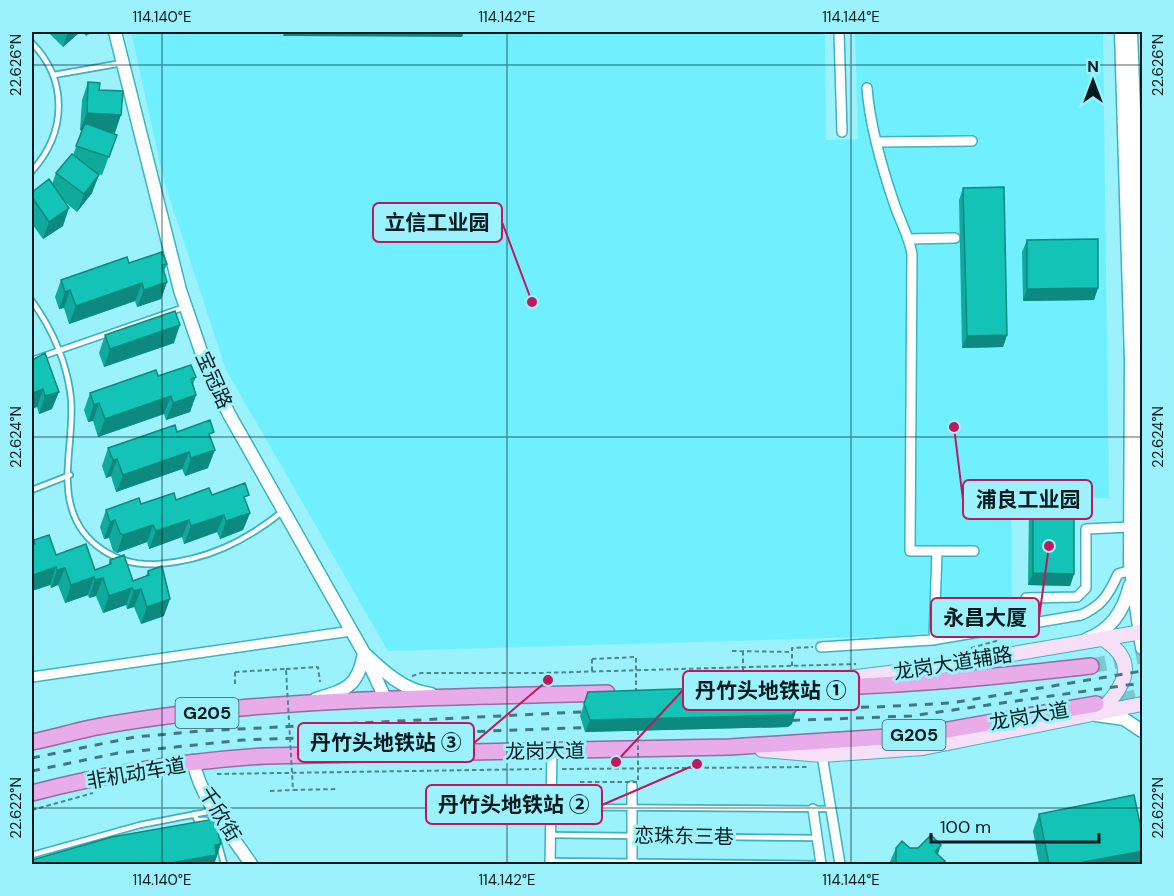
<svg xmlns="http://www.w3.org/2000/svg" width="1174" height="896" viewBox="0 0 1174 896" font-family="'DM Sans','Noto Sans SC',sans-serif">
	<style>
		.built { fill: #70f0ff }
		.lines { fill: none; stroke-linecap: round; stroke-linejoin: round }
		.trunk-tunnel { stroke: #7dc7d0; stroke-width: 15; stroke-dasharray: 15 8; stroke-linecap: butt }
		.service-casing { stroke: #3bb3c0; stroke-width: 8 }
		.minor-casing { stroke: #3bb3c0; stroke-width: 12 }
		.tertiary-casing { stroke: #3bb3c0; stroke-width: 15 }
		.secondary-casing { stroke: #3bb3c0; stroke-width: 16 }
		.trunk-casing { stroke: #946c9f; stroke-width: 18 }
		.path { stroke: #4f868c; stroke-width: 2; stroke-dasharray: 4.5 3; stroke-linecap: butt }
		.service { stroke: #fff; stroke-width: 4.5 }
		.minor { stroke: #fff; stroke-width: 9 }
		.tertiary { stroke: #fff; stroke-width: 12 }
		.secondary { stroke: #f6e0f7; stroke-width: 14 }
		.trunk { stroke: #e8acea; stroke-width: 15 }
		.rail { stroke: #44777d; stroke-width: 3; stroke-dasharray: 8 8; stroke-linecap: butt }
		.path-bridge { stroke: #4f868c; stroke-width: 2; stroke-dasharray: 4.5 3; stroke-linecap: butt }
		.wall { fill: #10a99d }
		.shaded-wall { fill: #0d897f }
		.building { fill: #13c4b6; stroke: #0d897f; stroke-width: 1.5 }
		.ticks { fill: none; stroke: #031b1e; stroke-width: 1.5; stroke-opacity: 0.45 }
		.labels { text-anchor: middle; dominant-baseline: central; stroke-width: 6; stroke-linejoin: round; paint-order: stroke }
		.shield { fill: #9cf2fc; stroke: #315c61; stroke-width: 1.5 }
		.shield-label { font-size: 18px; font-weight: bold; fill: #031b1e }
		.street-label { font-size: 20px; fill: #031b1e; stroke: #9cf2fc }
		.leader { fill: none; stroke: #c2185b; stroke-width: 2 }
		.callout-dot { fill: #c2185b; stroke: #9cf2fc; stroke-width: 2 }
		.callout { fill: #9cf2fc; stroke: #c2185b; stroke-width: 2 }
		.callout-label { font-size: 21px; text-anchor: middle; font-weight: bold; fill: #031b1e }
		.neatline { fill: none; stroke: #031b1e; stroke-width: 2 }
		.ticks-label { font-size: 15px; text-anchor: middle; fill: #031b1e }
	</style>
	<rect width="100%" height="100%" fill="#9cf2fc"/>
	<path class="built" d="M131 32H825L826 140 858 139 855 32H1103L1109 498 1011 500 1012 624 899 636 388 651 226 370 164 181Z"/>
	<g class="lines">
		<path class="trunk-tunnel" d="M1091 666 1142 656
			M1098 704 1142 696"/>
		<defs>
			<path id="service" d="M32 43C68 80 67 132 32 171
				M54 75 122 63
				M32 301C52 329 67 363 71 398 74 431 63 470 70 502 79 544 118 567 159 564 207 560 244 542 282 512
				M32 360 185 307
				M32 490 70 475
				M551 807 830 809
				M194 814 197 820H206L208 823
				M551 835 817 838
				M218 841 224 864
				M32 855 140 825 212 811
				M550 861 821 864"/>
			<path id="minor" d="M839 32 842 132
				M867 88C870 128 882 168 895 206 901 223 909 236 912 254L910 551H974
				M877 142 972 141
				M909 239 955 238
				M1026 598 1077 597 1086 588V529L1130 527
				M934 640 937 551
				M821 647 932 640 1081 615C1102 606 1109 594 1118 574L1131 570
				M32 677 351 631
				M822 755 840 864
				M632 786V864
				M813 809 821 864
				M550 864 552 751"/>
			<path id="tertiary" d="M115 32 180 290 207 369 229 414 364 653 386 700
				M1121 32 1131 360 1130 564 1142 648
				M1131 32 1141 292 1142 586
				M1087 639C1112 630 1124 610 1130 585
				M316 699C346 690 358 687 364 653 383 671 404 691 431 694
				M1096 715 1124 719 1142 731
				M193 761C201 799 230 833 251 864"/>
			<path id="secondary" d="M824 681 930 668 1142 632
				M1100 713C1123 686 1141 663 1103 639
				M762 750 822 755 923 748 1142 704"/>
			<path id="trunk" d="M775 688C882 688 985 678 1091 666
				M32 742C57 737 82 729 107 725 268 697 443 698 607 693
				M32 793C109 773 185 761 265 756L730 747 919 735 1096 704"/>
		</defs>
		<use href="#service" class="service-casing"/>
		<use href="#minor" class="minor-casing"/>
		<use href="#tertiary" class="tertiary-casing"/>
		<use href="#secondary" class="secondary-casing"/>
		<use href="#trunk" class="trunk-casing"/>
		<path class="path" d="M971 648 1000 640
			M732 651 792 652
			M592 659V671
			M792 666V648L813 647
			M286 669 318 667 320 682
			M235 672V686
			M412 676 421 673H540L856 664
			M562 769 809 767
			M217 774 542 769
			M270 791 293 790
			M32 810 93 793"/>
		<use href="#service" class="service"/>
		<use href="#minor" class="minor"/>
		<use href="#tertiary" class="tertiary"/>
		<use href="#secondary" class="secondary"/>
		<use href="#trunk" class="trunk"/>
		<path class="rail" d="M781 708 876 707 951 703 1142 671
			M776 721 911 716 1142 683
			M32 758 135 737 200 731 599 711
			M32 771 118 753 243 740 599 727"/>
		<path class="path-bridge" d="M743 651V688
			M592 659 636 657V691
			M235 672 286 669 293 790 337 789
			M580 782H638V731"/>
	</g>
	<path class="wall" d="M48 32H80L63 47Z
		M83 32H93L86 36Z
		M88 82 99 90 115 133 111 132 117 135 102 175 96 173 92 193 77 212 65 202 63 226 43 239 32 224V192L52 184 56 173 73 155 82 131 80 130 82 100Z
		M963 188 1007 335 1003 347 962 348 959 200Z
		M1027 240 1098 288 1094 300 1023 301 1022 252Z
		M129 263 167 264 164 271 167 282 161 299 137 307 135 301 69 324 64 308 59 309 55 297 61 280Z
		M105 335 174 343 104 367 99 353Z
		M32 360 52 409 39 414 37 407 32 409Z
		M158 376 196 377 193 384 196 395 190 412 166 420 164 414 98 437 93 421 88 422 84 410 90 393Z
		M177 432 211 440 208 468 185 476 182 469 116 492 111 476 106 478 102 466 108 448Z
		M212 495 246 503 250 513 243 530 220 539 217 532 184 544 182 537 149 549 147 542 117 553 113 551 109 538 104 539 100 527 106 510Z
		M1033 495 1074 574 1070 586 1028 585 1029 507Z
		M34 540 56 555 95 570 108 566 110 560 133 581 146 576 148 571 164 616 141 624 134 607 127 609 126 605 103 613 96 596 89 598 88 595 65 603 58 585 51 588 50 585 32 591V545Z
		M588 692 792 724 788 727 585 732 580 716Z
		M1039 814 1143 838V858L1140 864H1039L1033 831Z
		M896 848H910L938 854 945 861 944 864H889Z"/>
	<path class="shaded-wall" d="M68 32H80L63 47Z
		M285 32H464L462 37 283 36Z
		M87 113 121 115 115 133 80 130Z
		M99 175 92 193 77 212 84 194Z
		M69 208 63 226 43 239 49 222Z
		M167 282 161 299 137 307 144 290Z
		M142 283 135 301 69 324 76 306Z
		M1098 288 1094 300 1023 301 1027 289Z
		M70 290 64 308 59 309 65 292Z
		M180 325 174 343 104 367 110 349Z
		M1007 335 1003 347 962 348 967 336Z
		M43 389 37 407 32 409V397L33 393Z
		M59 392 52 409 39 414 45 396Z
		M196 395 190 412 166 420 173 403Z
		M171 396 164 414 98 437 105 419Z
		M99 403 93 421 88 422 94 405Z
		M215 450 208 468 185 476 191 458Z
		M189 452 182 469 116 492 123 475Z
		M117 459 111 476 106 478 113 460Z
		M250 513 243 530 220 539 226 521Z
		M224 515 217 532 184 544 191 526Z
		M115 520 109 538 104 539 110 522Z
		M189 520 182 537 149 549 156 531Z
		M153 525 147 542 117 553 123 535Z
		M56 567 50 585 32 591V581L33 575Z
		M65 568 58 585 51 588 57 570Z
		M1033 573 1074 574 1070 586 1028 585Z
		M94 577 88 595 65 603 71 585Z
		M103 578 96 596 89 598 95 580Z
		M132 588 126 605 103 613 109 596Z
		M141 589 134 607 127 609 134 591Z
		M170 599 164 616 141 624 147 607Z
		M796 711 792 724 788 727 585 732 590 720Z
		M221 844 215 862H213V864H165L215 845Z
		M941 845 935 863V852Z
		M1143 851V858L1140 864H1073Z"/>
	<path class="building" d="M88 82 100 83 99 90 123 91 121 115 87 113Z
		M85 123 117 135 109 157 76 146Z
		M72 154 99 175 84 194 56 173Z
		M49 179 69 208 49 222 32 197V192Z
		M1004 187 1007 335 967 336 963 188Z
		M1098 239V288L1027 289V240Z
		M162 252 167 264 162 265 167 282 144 290 142 283 76 306 70 290 65 292 61 280 127 257 129 263Z
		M175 311 180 325 110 349 105 335Z
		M45 353 59 392 45 396 43 389 33 393 32 388V360Z
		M191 365 196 377 191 379 196 395 173 403 171 396 105 419 99 403 94 405 90 393 156 370 158 376Z
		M210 420 214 432 209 434 215 450 191 458 189 452 123 475 117 459 113 460 108 448 175 425 177 432Z
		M245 483 249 495 244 497 250 513 226 521 224 515 191 526 189 520 156 531 153 525 123 535 120 533 115 520 110 522 106 510 139 498 141 504 174 493 176 500 209 488 212 495Z
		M1033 495H1074V574L1033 573Z
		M49 535 56 555 86 544 95 570 111 564 110 560 124 555 133 581 149 575 148 571 162 566 170 599 147 607 141 589 134 591 132 588 109 596 103 578 95 580 94 577 71 585 65 568 57 570 56 567 33 575 32 570V545L35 544 34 540Z
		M767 686H793L798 700 796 711 792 715 590 720 584 704 588 692Z
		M1134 795 1143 838V851L1073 864H1049L1039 814Z
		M214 819 221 844 215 845 216 855 165 864H32V860L112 837Z
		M931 835 941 845 935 852 945 861 942 864H896V848L902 841 910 848H918Z"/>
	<path class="ticks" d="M162 32V864M507 32V864M851 32V864M32 65H1142M32 437H1142M32 808H1142"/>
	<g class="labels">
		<g class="shield">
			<rect x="175.5" y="698" width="63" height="30" rx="4.5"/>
			<rect x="882.5" y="720" width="63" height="30" rx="4.5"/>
		</g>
		<g class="shield-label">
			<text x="207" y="713">G205</text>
			<text x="914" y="735">G205</text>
		</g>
		<g class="street-label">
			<text transform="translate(214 380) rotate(66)">宝冠路</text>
			<text transform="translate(953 663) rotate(-9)">龙岗大道辅路</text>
			<text transform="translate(1029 716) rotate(-10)">龙岗大道</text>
			<text transform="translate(545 751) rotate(-1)">龙岗大道</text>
			<text transform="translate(136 773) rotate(-10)">非机动车道</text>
			<text transform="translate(220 814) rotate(59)">千欣街</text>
			<text transform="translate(684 836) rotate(1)">恋珠东三巷</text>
		</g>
	</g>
	<path class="leader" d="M532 302L502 222M954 427L963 500M1049 546L1039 618M616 762L683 690M548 680L474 743M697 764L602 805"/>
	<g class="callout-dot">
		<circle cx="532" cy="302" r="6"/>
		<circle cx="954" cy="427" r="6"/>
		<circle cx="1049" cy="546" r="6"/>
		<circle cx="616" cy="762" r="6"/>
		<circle cx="548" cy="680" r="6"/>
		<circle cx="697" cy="764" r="6"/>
	</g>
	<g class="callout">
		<rect x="373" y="203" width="129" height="39" rx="6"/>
		<rect x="963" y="480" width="129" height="39" rx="6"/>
		<rect x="931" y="598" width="108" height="39" rx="6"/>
		<rect x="683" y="671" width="176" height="39" rx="6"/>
		<rect x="298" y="723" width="176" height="39" rx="6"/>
		<rect x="426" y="785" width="176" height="39" rx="6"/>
	</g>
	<g class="callout-label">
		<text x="437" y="230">立信工业园</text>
		<text x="1028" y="507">浦良工业园</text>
		<text x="985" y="625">永昌大厦</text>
		<text x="771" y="698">丹竹头地铁站 ①</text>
		<text x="386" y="750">丹竹头地铁站 ③</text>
		<text x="514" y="812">丹竹头地铁站 ②</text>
	</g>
	<rect width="1174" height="896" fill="none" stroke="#9cf2fc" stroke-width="66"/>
	<g transform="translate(1093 81)" stroke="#9cf2fc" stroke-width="4.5" paint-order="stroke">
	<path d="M0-4.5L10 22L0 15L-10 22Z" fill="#031b1e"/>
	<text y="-9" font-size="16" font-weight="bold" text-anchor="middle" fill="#031b1e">N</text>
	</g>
	<path d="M931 833v9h168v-9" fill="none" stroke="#031b1e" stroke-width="3"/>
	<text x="940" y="833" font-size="18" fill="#031b1e" stroke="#9cf2fc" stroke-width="4.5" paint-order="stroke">100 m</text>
	<rect x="33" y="33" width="1108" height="830" class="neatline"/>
	<g class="ticks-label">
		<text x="162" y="22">114.140°E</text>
		<text x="507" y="22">114.142°E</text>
		<text x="851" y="22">114.144°E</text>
		<text transform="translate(16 65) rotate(-90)" y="5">22.626°N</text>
		<text transform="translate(1158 65) rotate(-90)" y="5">22.626°N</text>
		<text transform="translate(16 437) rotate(-90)" y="5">22.624°N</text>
		<text transform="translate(1158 437) rotate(-90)" y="5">22.624°N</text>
		<text transform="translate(16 808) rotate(-90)" y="5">22.622°N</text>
		<text transform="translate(1158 808) rotate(-90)" y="5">22.622°N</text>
		<text x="162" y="885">114.140°E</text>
		<text x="507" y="885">114.142°E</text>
		<text x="851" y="885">114.144°E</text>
	</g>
</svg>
